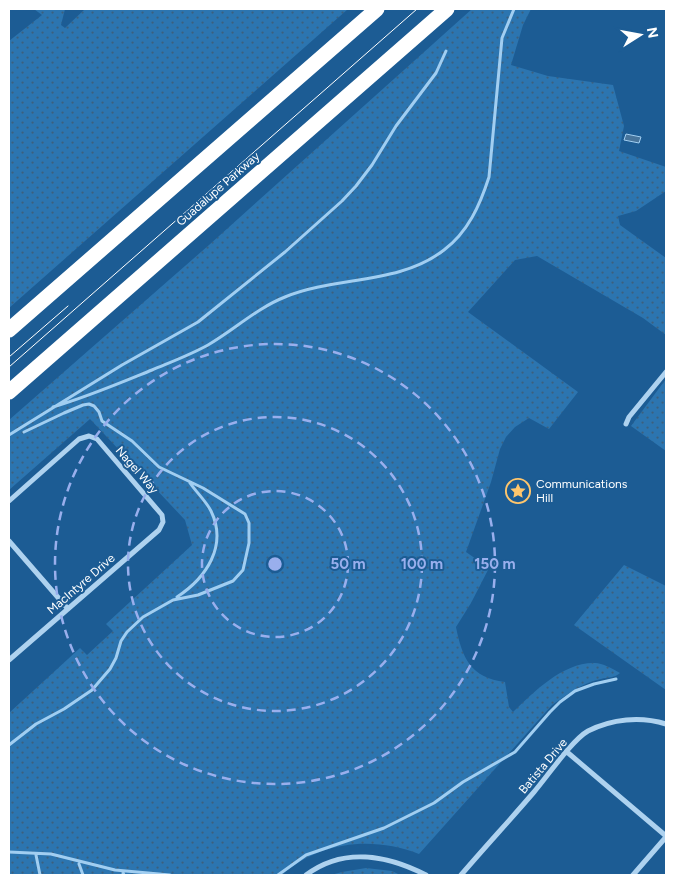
<svg xmlns="http://www.w3.org/2000/svg" width="675" height="884" viewBox="0 0 675 884" font-family="Figtree,sans-serif">
	<style>
		.grass { fill: url(#grass-dots) }
		.water { fill: url(#water-ripples); stroke: #a1cef1 }
		.lines { fill: none; stroke-linecap: round; stroke-linejoin: round }
		.stream { stroke: #a1cef1; stroke-width: 3 }
		.street { stroke: #aed2ef; stroke-width: 5 }
		.highway { stroke: #fff; stroke-width: 15 }
		.tram { stroke: #fff; stroke-width: 1 }
		.ring { fill: none; stroke: #99afed; stroke-width: 2.5; stroke-dasharray: 9 6 }
		.labels { text-anchor: middle; dominant-baseline: central; stroke-width: 4; stroke-linejoin: round; paint-order: stroke }
		.street-label { font-size: 12px; fill: #fff; stroke: #1c5c94 }
		.poi-label { font-size: 12px; fill: #fff; stroke: #1c5c94; text-anchor: start }
		.centre { fill: #99afed; stroke: #1c5c94; stroke-width: 2.5 }
		.ring-label { font-size: 15px; text-anchor: middle; font-weight: bold; fill: #99afed; stroke: #1c5c94; stroke-width: 4; stroke-linejoin: round; paint-order: stroke }
	</style>
	<defs>
		<pattern id="grass-dots" width="8" height="8" patternUnits="userSpaceOnUse" patternTransform="scale(1.25)"><rect width="8" height="8" fill="#2c75b0"/><path d="M2 2h.1M6 6h.1" fill="none" stroke="#3c607e" stroke-width="1.8" stroke-linecap="round"/></pattern>
		<pattern id="water-ripples" width="26" height="14" patternUnits="userSpaceOnUse" patternTransform="scale(1.25)"><rect width="26" height="14" fill="#48759c"/><path d="M2 4q2-2 4 0t4 0M15 11q2-2 4 0t4 0" fill="none" stroke="#4a5e70"/></pattern>
	</defs>
	<rect width="100%" height="100%" fill="#1c5c94"/>
	<path class="grass" d="M34 9H65L61 25 65 28 85 9H348L9 308V41L42 15Z
		M472 9H531L523 25 511 65 548 76 613 85 624 126 619 151 666 167V191L636 211 618 216 620 225 666 258V335L643 318 537 256 515 260 468 312 578 392 549 429 529 418 515 427 506 437 500 449 491 482 466 552 489 568 471 603 456 627C462 658 471 678 505 682L509 707 513 712C534 692 563 662 595 663 602 663 613 669 620 673 615 678 608 677 601 679 582 683 568 694 552 705L419 854C373 836 320 841 282 875H9V713L80 648 87 655 113 631 106 624 192 545 185 520 90 419 9 490V420L209 245Z
		M666 379V451L631 426Z
		M624 565 666 586V690L574 625Z
		M366 868 392 871 400 875H331L342 872Z"/>
	<path class="water" d="M626 134 641 137 639 143 624 140Z"/>
	<g class="lines">
		<path class="stream" d="M53 407C87 397 120 383 152 370 171 362 190 355 208 345 234 330 257 308 285 297 336 276 399 285 444 250 468 232 480 205 489 177L502 38 514 9
			M9 435 122 365 198 322 285 252 342 201 356 186 372 165 396 126 436 73 446 51
			M177 597C206 578 228 546 211 511 206 501 197 493 190 483
			M9 745 36 724 64 709 92 690 110 669 116 658 121 641 127 632 143 617 173 600 198 595 233 581 243 570 249 543V523L245 514 203 488 159 467 132 441 102 421 99 412 94 406 89 404 83 405 64 413 24 432
			M9 852 51 854 115 870 170 875
			M36 855 40 875
			M79 864 83 875
			M123 873 124 875
			M278 875 306 855 384 828 434 803 463 782 515 752 550 712 560 702 575 691 594 684 616 679"/>
		<path class="street" d="M626 424 629 417 666 372
			M9 501 79 439 89 436 97 439 162 515 163 522 159 530 9 660
			M9 541 68 609
			M567 752 666 836
			M306 875C343 847 387 855 426 875
			M461 875C485 847 510 820 534 792 547 777 572 740 588 731 612 719 640 716 666 724
			M633 875 666 837"/>
		<path class="highway" d="M9 330 377 9
			M9 392 447 9"/>
		<path class="tram" d="M9 357 68 306
			M9 367 417 9"/>
	</g>
	<g class="ring">
		<circle cx="275" cy="564" r="73"/>
		<circle cx="275" cy="564" r="147"/>
		<circle cx="275" cy="564" r="220"/>
	</g>
	<defs>
		<symbol id="sight-ring" viewBox="-11 -11 22 22"><circle r="9.5" fill="#1c5c94" stroke="#ffc66c" stroke-width="1.5"/><path d="M0-6L1.8-2.2L6-1.7L2.9 1.2L3.7 5.4L0 3.3L-3.7 5.4L-2.9 1.2L-6-1.7L-1.8-2.2Z" fill="#ffc66c"/></symbol>
	</defs>
	<g fill-rule="evenodd">
		<use href="#sight-ring" x="504" y="477" width="28" height="28"/>
	</g>
	<g class="labels">
		<g class="street-label">
			<text transform="translate(218 189) rotate(-41)">Guadalupe Parkway</text>
			<text transform="translate(137 470) rotate(49)">Nagel Way</text>
			<text transform="translate(81 584) rotate(-41)">MacIntyre Drive</text>
			<text transform="translate(543 766) rotate(-50)">Batista Drive</text>
		</g>
		<g class="poi-label">
			<text x="536" y="484">Communications<tspan x="536" dy="14">Hill</tspan></text>
		</g>
	</g>
	<circle cx="275" cy="564" r="8" class="centre"/>
	<g class="ring-label">
		<text x="348" y="569">50 m</text>
		<text x="422" y="569">100 m</text>
		<text x="495" y="569">150 m</text>
	</g>
	<rect width="675" height="884" fill="none" stroke="#ffffff" stroke-width="20"/>
	<g transform="translate(640 35) rotate(79)" stroke="#1c5c94" stroke-width="4" paint-order="stroke">
	<path d="M0-4L9 19L0 12L-9 19Z" fill="#ffffff"/>
	<text y="-8" font-size="14" font-weight="bold" text-anchor="middle" fill="#ffffff">N</text>
	</g>
</svg>
